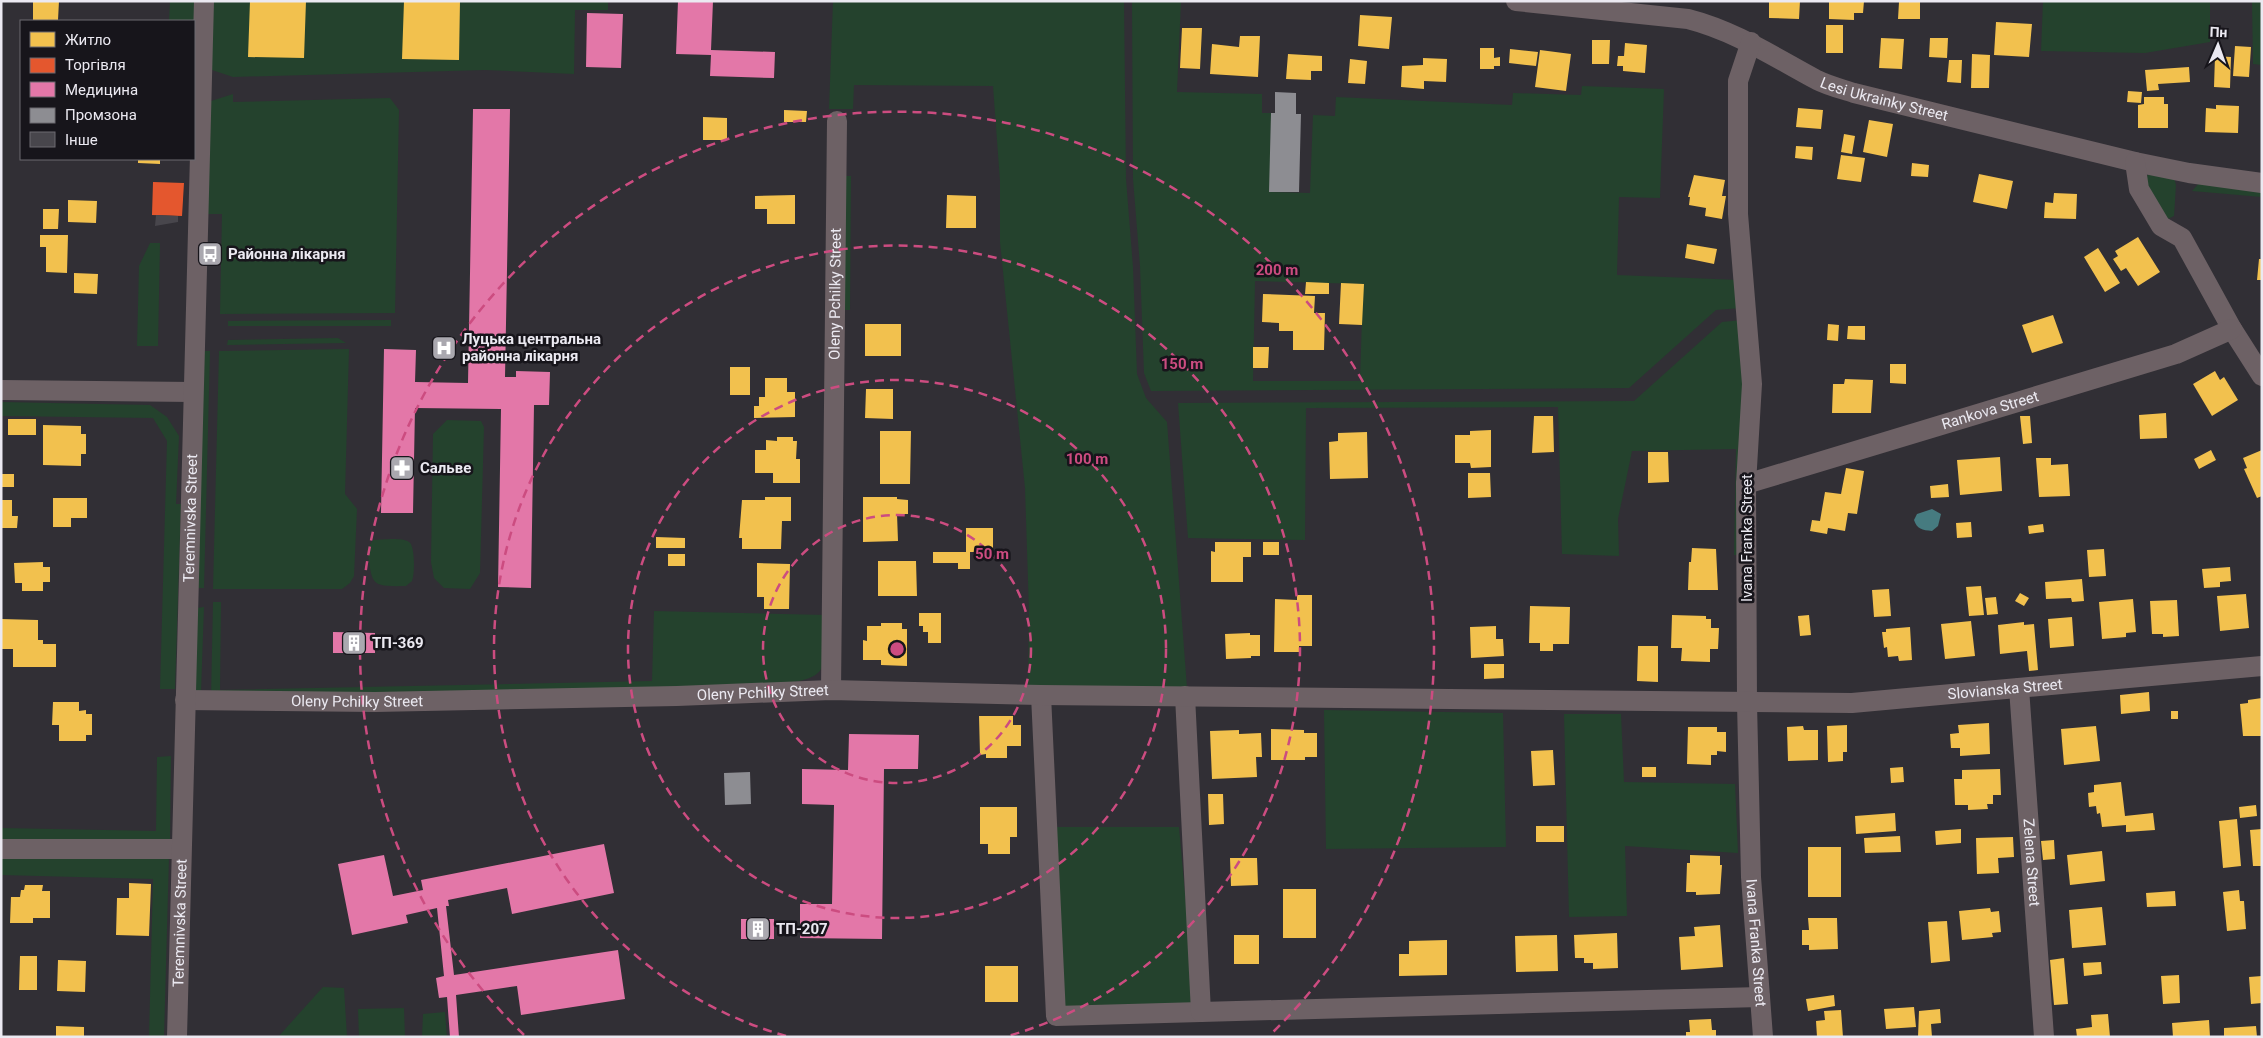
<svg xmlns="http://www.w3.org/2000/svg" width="2263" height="1038" viewBox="0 0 2263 1038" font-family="Roboto,sans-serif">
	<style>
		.green { fill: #24422d; fill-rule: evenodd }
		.water { fill: #467b80 }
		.homes { fill: #f2c14e }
		.shops { fill: #e4572e }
		.health { fill: #e377a8 }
		.industry { fill: #8d8d92 }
		.building { fill: #48464c }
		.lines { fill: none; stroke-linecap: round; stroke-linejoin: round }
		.street { stroke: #6d6165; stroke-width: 20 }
		.ring { fill: none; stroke: #cc4c80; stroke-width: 2.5; stroke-dasharray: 9 6 }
		.labels { text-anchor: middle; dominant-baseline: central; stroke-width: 5; stroke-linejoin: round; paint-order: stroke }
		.street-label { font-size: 15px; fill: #ebe9f1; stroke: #17151b }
		.poi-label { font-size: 15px; font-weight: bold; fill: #ebe9f1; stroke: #17151b; text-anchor: start }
		.centre { fill: #cc4c80; stroke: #17151b; stroke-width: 2.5 }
		.ring-label { font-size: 15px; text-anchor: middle; font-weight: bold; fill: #cc4c80; stroke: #17151b; stroke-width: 5; stroke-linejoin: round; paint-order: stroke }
	</style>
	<rect width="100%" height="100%" fill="#312f35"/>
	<path class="green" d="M170 1H194V21H169Z
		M211 1H608V10H575L574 74 485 70 233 77 209 69Z
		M833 1H1124L1126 179 1133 267 1137 374 1146 398 1167 422 1187 688 1028 687 1029 611 1025 488 1000 242V181L993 86 854 85 853 109H829Z
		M1132 1H1181L1177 92 1262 94V113H1271L1270 192 1310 193 1313 115 1335 116 1336 97 1512 105 1513 93 1581 95 1582 86 1664 89 1660 198 1619 197 1617 275 1739 280 1741 308 1716 310 1629 388 1151 391 1144 373 1140 266 1133 179ZM1255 281 1363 284 1360 381H1253Z
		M2043 1H2210V42L2145 53 2041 51Z
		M2252 1H2262V65L2253 64Z
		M233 94V102L390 98 399 110 395 313 220 314 222 214H206L208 102Z
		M2150 172 2174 178 2176 185 2174 216 2164 221C2156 207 2136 186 2150 172Z
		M841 176H851L850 310H839Z
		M2201 181 2262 191V197L2192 191Z
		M150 243H160L158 346H137L139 266Z
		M391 320V326H228V321Z
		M1742 320 1747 384 1739 555H1734L1736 449 1632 451 1618 519 1619 556 1562 554 1558 407 1306 408 1305 540 1188 538 1178 403 1634 401 1722 322Z
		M338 338 346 343 227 345 228 340Z
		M349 349 345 494 357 509 354 576 350 583 342 589H213L219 351Z
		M204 351H210L204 588H198Z
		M1 402 150 405 167 417 179 436 176 504H181L175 689H160L167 441 153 418 1 416Z
		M447 420 481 421 484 427 480 573 470 589 444 588 434 578 431 562 433 434Z
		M373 540C382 540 401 537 409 542 415 545 415 574 412 581 411 582 407 585 406 586 368 587 373 584 367 549Z
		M213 602H221L220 690 652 681 654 611 826 615C825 626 825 661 821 669 813 686 757 685 739 687L211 696Z
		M204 607 201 692H195L197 608Z
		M1324 710 1503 713 1506 847 1326 849Z
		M1564 714H1621L1624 782 1735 784 1738 853 1625 846 1627 916 1569 917Z
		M171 756 170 841 1 840V828L156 831 157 757Z
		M1056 827H1179L1195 1005 1064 1008Z
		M1 855 169 857 164 1037H149L153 879 1 875Z
		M323 987 344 988 347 1037H278Z
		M404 1008 405 1037H359L358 1009Z
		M445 1012 447 1037H422L423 1014Z"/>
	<path class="water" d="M1932 509 1941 514 1938 526 1932 531C1922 530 1917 529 1914 520L1917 514Z"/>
	<path class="homes" d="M33 1H59L58 20H33Z
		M250 1H306L304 58 248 57Z
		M404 1H460L459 60 402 59Z
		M1769 1H1800L1799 19 1769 18Z
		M1829 1H1864L1863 13H1854V20L1829 19Z
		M1905 1H1920V19H1898L1899 2Z
		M1360 15 1392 17 1389 49 1358 46Z
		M1996 22 2032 24 2029 57 1994 55Z
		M1826 25H1843V53H1826Z
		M1182 28H1202L1200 69 1180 68Z
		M1240 36H1260L1258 77 1210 74 1212 44 1239 47Z
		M1881 38 1904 39 1902 69 1879 68Z
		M1930 38H1948L1947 58 1929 57Z
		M1592 40H1610L1609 64H1592Z
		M1625 43 1647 45 1645 73 1623 71V66H1617L1618 56H1624Z
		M2235 46 2251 47 2249 77 2233 76Z
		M1480 48H1494V58L1500 57V66H1494V69H1480Z
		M1510 49 1538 52 1536 66 1509 63Z
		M1540 50 1571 54 1566 91 1535 87Z
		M1288 54 1322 56V71H1311V80L1286 79Z
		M1972 54 1990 55 1989 88H1971Z
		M2215 56 2231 57 2230 88 2214 87Z
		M1423 58 1447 59 1446 82 1424 81V89L1401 87 1402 66 1423 65Z
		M1350 59 1367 61 1365 84 1348 83Z
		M1949 60H1962L1961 83 1947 82Z
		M2189 67 2190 82 2158 84 2159 90 2147 91 2145 70Z
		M2128 91 2142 92 2141 103 2127 102Z
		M2144 97H2164V104H2168V128H2138V105L2144 104Z
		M2216 105 2239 106 2238 133 2205 132 2206 108 2216 109Z
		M1798 108 1823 110 1821 129 1796 127Z
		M784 110 807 111 806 122H784Z
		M703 117 727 118V140H703Z
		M1869 120 1893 124 1887 157 1863 152Z
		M1844 134 1855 136 1852 154 1841 152Z
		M1796 146 1813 147 1812 160 1795 158Z
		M1841 155 1865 158 1861 182 1837 179Z
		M138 159H160V164L138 163Z
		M1912 163 1929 165 1928 177 1911 176Z
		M1979 174 2013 181 2007 209 1973 202Z
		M1694 175 1725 180 1722 196H1726L1722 219 1705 216 1706 208 1689 205 1690 197H1688Z
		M2054 193 2077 194 2076 219 2044 218 2045 202 2053 203Z
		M795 195V224H767V209H755V196Z
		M947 195 976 196V228H946Z
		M68 200 97 201 96 223 68 222Z
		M43 209H59L58 229H43Z
		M40 235H68L67 273 46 272V247H40Z
		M2138 237 2160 272 2138 286 2126 268 2121 271 2113 259 2118 256 2115 251Z
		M1687 244 1717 249 1714 264 1685 258Z
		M2098 248 2120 283 2105 292 2084 257Z
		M2259 259H2262V280H2257Z
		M74 273 98 274 97 294 74 293Z
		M1306 282 1329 283V294H1305Z
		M1341 283 1364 284 1362 325 1339 324Z
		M1263 294 1315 296 1314 313H1325L1324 350H1293V331H1279V323L1262 322Z
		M2053 315 2063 343 2032 353 2022 325Z
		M865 324H901V356H865Z
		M1828 324 1839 325 1838 341 1827 340Z
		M1848 326H1865V340L1847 339Z
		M1253 347H1269L1268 368H1253Z
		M1890 364H1906V384L1890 383Z
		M730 367H750V395H730Z
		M2215 371 2220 380 2224 377 2238 400 2212 416 2193 384Z
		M765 378H787V392H795V417L754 418V406H759V397H765Z
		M1845 379 1873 380 1871 413H1832L1833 384H1844Z
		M866 389H893V419L865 418Z
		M2166 413 2167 438 2140 439 2139 415Z
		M1534 416H1553L1554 452 1532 453Z
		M2020 416H2030L2032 443 2023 444Z
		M8 419H36V435H8Z
		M43 425 81 426V434H86V454H81V466L43 465Z
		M1491 430V467L1471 468 1470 463H1455V435H1470V431Z
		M880 431H911L910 484H880Z
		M1367 432 1368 478 1330 479 1329 442 1338 441V433Z
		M777 437H793V441H797L796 459H800V483H773V473H755V450H766V440L777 441Z
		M2211 450 2216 460 2199 469 2194 459Z
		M2262 450V496L2257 498 2244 469 2247 468 2243 458Z
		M1648 452H1668L1669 482 1648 483Z
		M2000 457 2002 491 1960 495 1957 460Z
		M2036 458H2051V465L2068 464 2070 496 2039 497Z
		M1846 468 1864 471 1857 514 1848 513 1845 531 1828 528 1827 534 1810 531 1812 520 1820 521 1825 492 1841 494Z
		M1468 473H1490L1491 497 1468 498Z
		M1 474H14V487H1Z
		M1948 484 1949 497 1931 498 1930 486Z
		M765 497H791V521H782L781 549H742V538H739L742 500H765Z
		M863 497H897V499L908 500V514H897L898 541 863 542Z
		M53 498H87V518H71V527H53Z
		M2 500H12V516H18L17 528H1Z
		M1971 522 1972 537 1957 538 1956 523Z
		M2043 524 2044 532 2029 534 2028 526Z
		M966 528H993V552H970V569H958V563H933V552H966Z
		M656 537 685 538V548H656Z
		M1215 542H1251V557H1243V582H1211V551L1215 552Z
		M1263 542H1279V555H1263Z
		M1692 548 1716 549 1718 590H1688L1689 562H1691Z
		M2104 549 2106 576 2089 577 2087 550Z
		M668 554H685V566H668Z
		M878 561H916L917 596H878Z
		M43 562V567H50V582H43V591H22V583H15L14 563Z
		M757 563 790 564 789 609H764V597H757Z
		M2230 567 2231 581 2220 582V587L2204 588 2202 569Z
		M2082 579 2084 601 2072 602 2071 598 2046 599 2045 582Z
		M1981 586 1984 615 1969 616 1966 587Z
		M1889 589 1891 616 1874 617 1872 590Z
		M2020 593 2029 598 2024 606 2015 601Z
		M2246 594 2249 628 2220 631 2217 596Z
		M1297 595H1312V646H1299V652H1274L1275 599 1297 600Z
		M1996 597 1998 614 1987 615 1985 598Z
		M2133 599 2136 632 2126 633V637L2102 639 2099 602Z
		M2177 600 2179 636 2163 637V634H2152L2150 601Z
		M1530 606 1570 607 1569 644H1553V651H1540V643H1529Z
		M919 613H941V643H928V632H923V626H919Z
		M1672 615 1706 616V619H1711V628H1719L1718 649H1710V662L1681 661 1682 648H1671Z
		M1809 615 1811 635 1800 636 1798 616Z
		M2072 617 2074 646 2050 648 2048 619Z
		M1 619 38 620V640H43V644H56V667H13V649H1Z
		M1971 621 1975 656 1945 659 1941 624Z
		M2024 622V625L2034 624 2038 670 2029 671 2027 651 2000 654 1998 625Z
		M881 623H902V629H907V666L881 665V660H863V640L867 641V626H881Z
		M1496 626V639H1503L1504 656 1471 658 1470 627Z
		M1910 627 1912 660 1899 661 1898 656 1888 657 1887 647 1884 648 1882 632H1886V629Z
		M1250 633V635H1260V656H1251V658L1226 659 1225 634Z
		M1638 646H1658V682L1637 681Z
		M1484 664H1504V678L1484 679Z
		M2149 692 2150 711 2121 714 2120 695Z
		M2262 698V736H2243L2240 704 2248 703V700Z
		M53 702H79V711L86 710V714H92V735H86V741H59V725H52Z
		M2171 711H2178V719H2171Z
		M979 716H1013V725H1021V746H1007V758H986V754L980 755Z
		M1989 723 1990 754 1960 756V748H1951L1950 734 1959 733 1958 725Z
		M1847 725V752H1843V761L1828 762 1827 726Z
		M1803 726 1804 730H1818V760L1788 761 1787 727Z
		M2096 726 2100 761 2064 765 2061 729Z
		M1688 727H1717V732H1726V752L1717 751V755H1711V765L1687 764Z
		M1271 729 1304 730V733H1317V757H1305V760H1271Z
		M1239 730V734L1261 733 1262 757H1256L1257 777 1212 779 1210 731Z
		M1553 750 1555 785 1533 786 1531 751Z
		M1642 767H1656V777H1642Z
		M1903 767 1904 782 1891 783 1890 768Z
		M2000 769 2001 795H1993V804H1987L1988 809 1968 810V805H1955L1954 779H1962V770Z
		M2121 782 2125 816 2153 813 2155 830 2126 832V825L2102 827 2100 813 2097 814 2096 806 2089 807 2088 793 2094 792V785Z
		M1208 794H1223L1224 824 1209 825Z
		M2256 805 2257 816 2240 818 2239 807Z
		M980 807H1017V837H1010V854H988V844H980Z
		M1895 813 1896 831 1856 834 1855 816Z
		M2237 819 2241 866 2223 868 2219 821Z
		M1536 826H1564V842H1536Z
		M1961 829V843L1936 845 1935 831Z
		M2262 829V866H2253L2250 830Z
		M1900 836 1901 852 1865 853 1864 838Z
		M2013 837 2014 857 1998 858 1999 873 1977 874 1976 838Z
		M2054 840 2055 859 2043 860 2041 841Z
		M1808 847H1841V897H1808Z
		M2102 851 2105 881 2070 885 2067 855Z
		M1690 855 1720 856V865H1722L1720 894 1696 895V892H1686L1687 863H1690Z
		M1230 858H1257L1258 885 1231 886Z
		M129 883 151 884 149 936 116 935 117 898H129Z
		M25 885H43L42 891H50V918H33V923H10L11 897H20L21 890H24Z
		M1283 889H1316V938H1283Z
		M2239 890 2240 901H2244L2246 929 2227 931 2223 892Z
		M2175 891 2176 906 2147 907 2146 893Z
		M2102 907 2106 945 2072 948 2069 910Z
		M1990 908 1991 912 1999 911 2001 932 1992 933 1993 937 1962 940 1959 911Z
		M1808 918H1837L1838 949 1809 950V945H1802V930H1809Z
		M1947 921 1950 961 1931 963 1928 922Z
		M1720 925 1723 967 1681 970 1679 937 1695 936 1694 927Z
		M1617 933 1618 968 1593 969V963H1584V958H1575L1574 935Z
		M1234 935H1259V964H1234Z
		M1557 935 1558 971 1516 972 1515 936Z
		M1447 940V975L1399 976V954H1409V941Z
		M20 956H37V990H19Z
		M2064 958 2068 1004 2054 1005 2050 960Z
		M58 960 86 961 85 992 57 991Z
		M2101 962 2102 974 2084 976 2083 963Z
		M985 966H1018V1002H985Z
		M2179 975 2180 1003 2163 1004 2161 976Z
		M2262 976V1003L2251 1004 2249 977Z
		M1834 995 1835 1006 1808 1011 1806 999Z
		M1914 1007 1916 1027 1886 1029 1884 1009Z
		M1940 1009 1941 1023 1931 1024 1932 1037H1918L1919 1011Z
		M1841 1010 1843 1037H1817L1816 1021 1825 1020 1824 1011Z
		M2108 1014 2110 1037H2077L2076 1029 2092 1027 2091 1015Z
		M1711 1019 1712 1030H1716V1037H1686V1032H1690L1689 1020Z
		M2209 1020 2210 1037H2173L2172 1023Z
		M56 1026 84 1027V1037H56Z
		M2256 1026 2257 1037H2224V1028Z"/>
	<path class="shops" d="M153 182 184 183 182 216 152 215Z"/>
	<path class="health" d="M678 1H713L711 50 775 52 774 78 710 76 711 55 676 54Z
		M587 13 623 14 621 68 586 67Z
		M473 109H510L505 377H516V371L550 372 549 405H534L531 588 498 587 501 409 415 408 413 513H381L384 349 416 350 415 382 468 383Z
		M333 632 375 633V653H333Z
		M849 734 919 735 918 769H884L882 939 800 938V904H832L834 805 802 804V769L848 770Z
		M604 844 614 893 512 914 507 888 448 900 449 906H446L454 975 618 950 625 999 521 1015 517 986 456 995 459 1037H450L447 997 439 998 436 978 444 976 437 908 406 915 408 923 352 935 338 864 384 855 393 896 423 890 421 880Z
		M741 919H774V939H741Z"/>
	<path class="industry" d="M1275 92 1296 93V114H1301L1299 192H1269L1271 113H1275Z
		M750 772 751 804 725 805 724 773Z"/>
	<path class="building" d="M156 215 178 216V222L155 226Z"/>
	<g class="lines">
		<g class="street">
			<path id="s1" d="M1516 1 1688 19C1735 31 1774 57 1817 80 1829 86 1842 89 1854 93L2135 162 2189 173 2262 183"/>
			<path id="s2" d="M1751 42 1738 81V214L1752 384 1746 484 1747 703 1751 877 1763 1037"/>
			<path d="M2135 162 2139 189 2161 226 2182 238 2232 329 2262 376"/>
			<path d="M1 390 193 392"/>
			<path id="s3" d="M1746 484 2176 354 2232 329"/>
			<path id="s4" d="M2019 688 2044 1037"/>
			<path id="s5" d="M831 690 837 121"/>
			<path d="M1041 695 1056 1016 1201 1012"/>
			<path d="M1185 696 1201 1012 1760 997"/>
			<path id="s6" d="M185 700 375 702 677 696 831 690 1041 695 1852 703 2262 666"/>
			<path d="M1 849H181"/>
			<path id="s7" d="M177 1037 204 1"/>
		</g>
	</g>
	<g class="ring">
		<circle cx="897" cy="649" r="134"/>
		<circle cx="897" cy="649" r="269"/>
		<path d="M786 1036A403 403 0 1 1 1008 1036"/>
		<path d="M524 1035A537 537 0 1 1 1270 1035"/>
	</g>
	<defs>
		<symbol id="bus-square" viewBox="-11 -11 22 22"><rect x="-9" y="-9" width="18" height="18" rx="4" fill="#aaa8af" stroke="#17151b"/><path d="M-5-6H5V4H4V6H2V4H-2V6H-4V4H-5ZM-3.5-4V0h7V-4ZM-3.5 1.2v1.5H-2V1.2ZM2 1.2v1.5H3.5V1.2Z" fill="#fff"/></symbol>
		<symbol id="hospital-square" viewBox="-11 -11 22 22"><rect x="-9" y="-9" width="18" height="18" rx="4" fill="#aaa8af" stroke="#17151b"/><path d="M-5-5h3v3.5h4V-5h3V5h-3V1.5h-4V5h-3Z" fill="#fff"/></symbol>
		<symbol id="pharmacy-square" viewBox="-11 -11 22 22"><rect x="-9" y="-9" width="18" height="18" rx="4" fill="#aaa8af" stroke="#17151b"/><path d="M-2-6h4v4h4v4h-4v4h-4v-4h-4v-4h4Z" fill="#fff"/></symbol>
		<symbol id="building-square" viewBox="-11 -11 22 22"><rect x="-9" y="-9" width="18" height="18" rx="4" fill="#aaa8af" stroke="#17151b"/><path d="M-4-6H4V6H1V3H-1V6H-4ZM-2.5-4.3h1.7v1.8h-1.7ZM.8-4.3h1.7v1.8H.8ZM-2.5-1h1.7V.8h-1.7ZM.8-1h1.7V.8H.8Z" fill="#fff"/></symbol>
	</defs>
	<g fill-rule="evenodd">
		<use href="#bus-square" x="196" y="240" width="28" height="28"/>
		<use href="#hospital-square" x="430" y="334" width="28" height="28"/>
		<use href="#pharmacy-square" x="388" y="454" width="28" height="28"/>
		<use href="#building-square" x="340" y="629" width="28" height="28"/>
		<use href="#building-square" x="744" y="915" width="28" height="28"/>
	</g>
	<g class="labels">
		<g class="street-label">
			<text stroke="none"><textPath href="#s1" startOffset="386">Lesi Ukrainky Street</textPath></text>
			<text stroke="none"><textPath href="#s5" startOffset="396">Oleny Pchilky Street</textPath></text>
			<text stroke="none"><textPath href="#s3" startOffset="255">Rankova Street</textPath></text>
			<text stroke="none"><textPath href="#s7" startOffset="519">Teremnivska Street</textPath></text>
			<text transform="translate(1747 538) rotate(-90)">Ivana Franka Street</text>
			<text stroke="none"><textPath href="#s6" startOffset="1821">Slovianska Street</textPath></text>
			<text stroke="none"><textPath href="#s6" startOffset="578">Oleny Pchilky Street</textPath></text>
			<text stroke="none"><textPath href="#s6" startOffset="172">Oleny Pchilky Street</textPath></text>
			<text stroke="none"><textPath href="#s4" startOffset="175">Zelena Street</textPath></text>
			<text stroke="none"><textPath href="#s7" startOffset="114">Teremnivska Street</textPath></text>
			<text stroke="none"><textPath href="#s2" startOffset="904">Ivana Franka Street</textPath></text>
		</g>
		<g class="poi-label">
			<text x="228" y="254">Районна лікарня</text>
			<text x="462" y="339">Луцька центральна<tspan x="462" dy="17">районна лікарня</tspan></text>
			<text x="420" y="468">Сальве</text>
			<text x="372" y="643">ТП-369</text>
			<text x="776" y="929">ТП-207</text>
		</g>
	</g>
	<circle cx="897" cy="649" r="8" class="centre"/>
	<g class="ring-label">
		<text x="1277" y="275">200 m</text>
		<text x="1182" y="369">150 m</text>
		<text x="1087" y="464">100 m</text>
		<text x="992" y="559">50 m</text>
	</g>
	<rect width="2263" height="1038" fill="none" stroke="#ebe9f1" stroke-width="5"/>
	<rect x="20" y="20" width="175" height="140" fill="#17151b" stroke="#6c6a71"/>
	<rect x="30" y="32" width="25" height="15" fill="#f2c14e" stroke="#6c6a71"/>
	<text x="65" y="45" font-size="15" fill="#ebe9f1">Житло</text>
	<rect x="30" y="58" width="25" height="15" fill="#e4572e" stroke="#6c6a71"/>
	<text x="65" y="70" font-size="15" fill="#ebe9f1">Торгівля</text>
	<rect x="30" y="82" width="25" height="15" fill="#e377a8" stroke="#6c6a71"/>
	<text x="65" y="95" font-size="15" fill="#ebe9f1">Медицина</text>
	<rect x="30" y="108" width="25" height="15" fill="#8d8d92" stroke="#6c6a71"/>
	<text x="65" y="120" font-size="15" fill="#ebe9f1">Промзона</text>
	<rect x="30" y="132" width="25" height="15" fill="#48464c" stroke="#6c6a71"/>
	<text x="65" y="145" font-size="15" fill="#ebe9f1">Інше</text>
	<g transform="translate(2218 45) rotate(2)" stroke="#17151b" stroke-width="4" paint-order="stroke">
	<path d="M0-4L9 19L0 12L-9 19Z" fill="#ebe9f1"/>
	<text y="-8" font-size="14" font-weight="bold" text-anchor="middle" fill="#ebe9f1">Пн</text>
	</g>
</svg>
